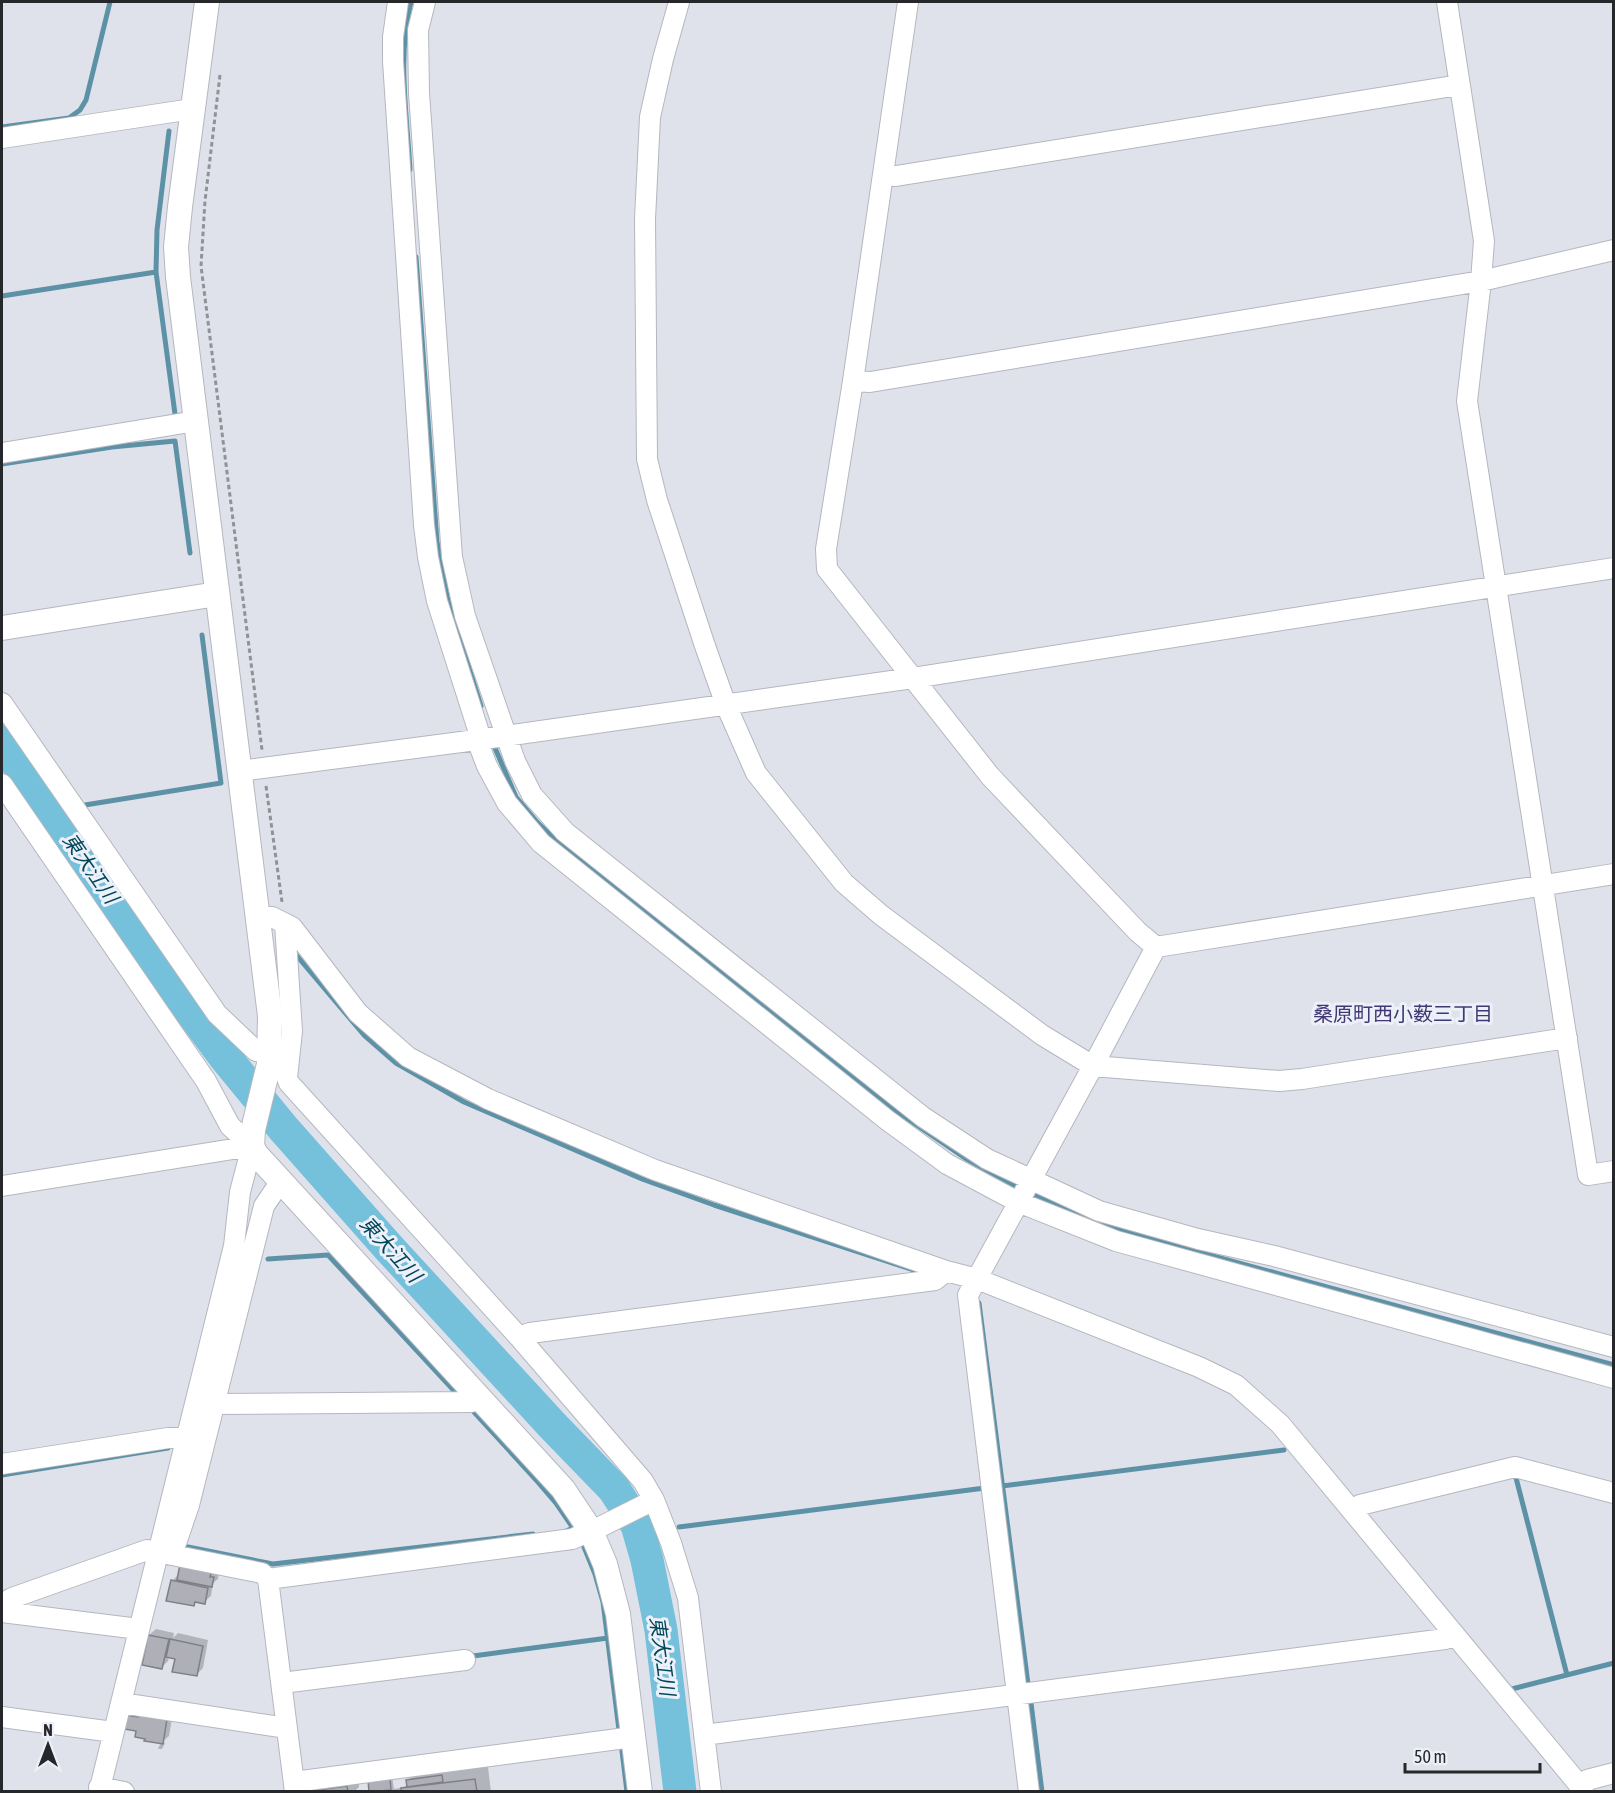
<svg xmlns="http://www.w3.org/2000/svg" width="1615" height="1793" viewBox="0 0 1615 1793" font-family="'Asap Condensed','Noto Sans JP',sans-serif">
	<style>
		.shadow { fill: #0003 }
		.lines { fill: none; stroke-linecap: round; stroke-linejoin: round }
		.stream { stroke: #5d92a6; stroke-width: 5 }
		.river { stroke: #75c0db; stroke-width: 33 }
		.building { fill: #afafb8; stroke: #7f7f88; stroke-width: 1.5 }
		.minor-casing { stroke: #b4b7bf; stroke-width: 22 }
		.tertiary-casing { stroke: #b4b7bf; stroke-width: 26 }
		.path { stroke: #8f9298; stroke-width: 3; stroke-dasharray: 4.5 3; stroke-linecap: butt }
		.minor { stroke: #fff; stroke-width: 20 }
		.tertiary { stroke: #fff; stroke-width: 24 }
		.labels { text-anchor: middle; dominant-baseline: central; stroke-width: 6; stroke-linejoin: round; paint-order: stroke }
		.water-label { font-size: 20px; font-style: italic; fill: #004558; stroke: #ecf0f9 }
		.neighbourhood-label { font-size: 20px; fill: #433773; stroke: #ecf0f9 }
	</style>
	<rect width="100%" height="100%" fill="#dfe2eb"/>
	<path class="shadow" d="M219 1571 218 1579 213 1583 211 1596 204 1602 197 1601 193 1605 172 1581 178 1575Z
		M156 1629 174 1633 173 1638 178 1633 208 1640 203 1668 196 1675 177 1658 169 1657 168 1661 162 1667 149 1635Z
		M134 1709 173 1713 169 1736 162 1742 165 1743 162 1749H158L161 1742 138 1730 128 1715Z
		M488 1767 491 1792H371L392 1776 394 1789 404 1787 408 1784 407 1780 416 1775Z
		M359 1783V1787L355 1791 359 1790V1792H311L317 1785Z"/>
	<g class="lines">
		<path class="stream" d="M2 127 69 118 80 110 86 100 110 2
			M169 131 157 230 156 272 175 414
			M410 170C407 114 397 56 411 2
			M416 257 437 542 448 601 481 706
			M2 296 156 272
			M2 464 112 447 175 441 190 553
			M492 741 516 797 537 822 559 843 899 1113 965 1158 1020 1189
			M85 805 221 783 202 635
			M297 956 364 1035 396 1063 464 1102 642 1179 714 1205 917 1271
			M1028 1193 1125 1232 1614 1365
			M268 1259 328 1255 459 1396
			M979 1303 1028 1684
			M474 1412 538 1482 556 1503 573 1528 566 1531
			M1515 1474 1567 1675
			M2 1475 168 1448
			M1002 1486 1284 1450
			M679 1527 985 1488
			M188 1547 273 1564 533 1534
			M584 1547 595 1574 603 1602 619 1730
			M473 1656 608 1638
			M1512 1689 1614 1663
			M1031 1703 1042 1792
			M622 1751 627 1792"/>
		<path class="river" d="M2 741 163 974 224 1056 283 1128 389 1248 552 1425 614 1489 637 1525 647 1560 661 1630 680 1792"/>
	</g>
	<path class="building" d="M180 1564 212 1570 210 1577H214L212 1587 177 1580Z
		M171 1580 208 1588 205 1604 195 1602 194 1606 166 1601Z
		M148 1635 169 1639 162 1669 142 1665Z
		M170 1639 203 1646 197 1676 172 1672 175 1659 166 1657Z
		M139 1714 167 1719 163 1744 144 1741 145 1739 135 1737 136 1731 124 1729 126 1715 138 1717Z
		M442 1775 443 1782 407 1787 406 1780Z
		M390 1778 391 1790 369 1792 368 1780Z
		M475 1779 477 1792H401V1788Z
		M347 1786 348 1792H309V1791Z"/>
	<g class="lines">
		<defs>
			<path id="minor" d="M398 2 393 37V61L424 525 428 557 437 601 481 739
				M425 2 418 30 419 93 452 557 465 616 515 761 532 795 565 832 923 1117 987 1159 1099 1211 1198 1239 1274 1256 1614 1347
				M679 2 663 59 650 117 645 219 647 459 657 500 705 646 726 705 756 773 844 883 881 915 1042 1035 1093 1066 1156 947
				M908 2 853 381 826 549 827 569 990 776 1138 932 1156 947 1614 874
				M1447 2 1484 241 1481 281 1467 401 1588 1175 1614 1171
				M2 138 192 109
				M884 175 896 176 1459 85
				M853 381 870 382 1481 281 1614 250
				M2 453 196 421
				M2 703 217 1014 256 1051 270 1054
				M477 740 487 766 507 803 541 843 887 1120 947 1164 1018 1202 1116 1241 1614 1378
				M240 771 484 739 913 678 1614 568
				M2 784 206 1081 230 1126 252 1146
				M258 917H272L292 927 358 1013 408 1057 488 1099 655 1170 946 1271 977 1279 1199 1367 1236 1385 1280 1424 1580 1786 1583 1792
				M2 1186 252 1146
				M519 1337 530 1333 935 1280 946 1271
				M214 1404 471 1402 479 1397
				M2 1464 168 1438H187
				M654 1500 671 1543 688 1598 711 1792
				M1353 1512 1360 1505 1515 1467 1614 1493
				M172 1555 189 1505 264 1206 281 1181
				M268 1579 295 1792
				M2 1604 12 1598 147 1550 262 1573 268 1579 572 1539 602 1526 654 1500 643 1481 519 1337 289 1083 287 1078 292 1031 285 924
				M2 1612 139 1629
				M282 1683 465 1660
				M121 1703 287 1728
				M2 1717 113 1732
				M704 1735 1445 1639 1454 1635
				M294 1782 633 1737
				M1580 1786 1587 1780 1614 1773
				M99 1787 124 1792
				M99 1792 234 1246 240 1192 252 1146
				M1029 1792 968 1295 1093 1066 1279 1081 1302 1079 1567 1038"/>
			<path id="tertiary" d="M207 2 180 207 176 247 178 277 270 1016 269 1064 253 1130 252 1146 256 1154 563 1489 591 1531 605 1564 618 1614 640 1792
				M2 628 217 594"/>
		</defs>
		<use href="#minor" class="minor-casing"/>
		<use href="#tertiary" class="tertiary-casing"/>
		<path class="path" d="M220 75 205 201 201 266 262 750
			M266 786 282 902"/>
		<use href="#minor" class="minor"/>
		<use href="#tertiary" class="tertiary"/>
	</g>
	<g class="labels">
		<g class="water-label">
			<text transform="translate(91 868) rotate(55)">東大江川</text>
			<text transform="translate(391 1249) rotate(48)">東大江川</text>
			<text transform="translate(663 1656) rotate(82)">東大江川</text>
		</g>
		<g class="neighbourhood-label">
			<text x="1403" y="1013">桑原町西小薮三丁目</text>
		</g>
	</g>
	<rect width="1615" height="1793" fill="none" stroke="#26272b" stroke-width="6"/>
	<g transform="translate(48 1745)" stroke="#ecf0f9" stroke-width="4.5" paint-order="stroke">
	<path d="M0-4.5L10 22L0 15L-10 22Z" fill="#26272b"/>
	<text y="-9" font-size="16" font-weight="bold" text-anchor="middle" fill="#26272b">N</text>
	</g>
	<path d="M1405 1763v9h135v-9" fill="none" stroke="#26272b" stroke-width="3"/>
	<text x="1414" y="1763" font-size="18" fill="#26272b" stroke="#ecf0f9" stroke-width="4.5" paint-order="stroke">50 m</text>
</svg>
